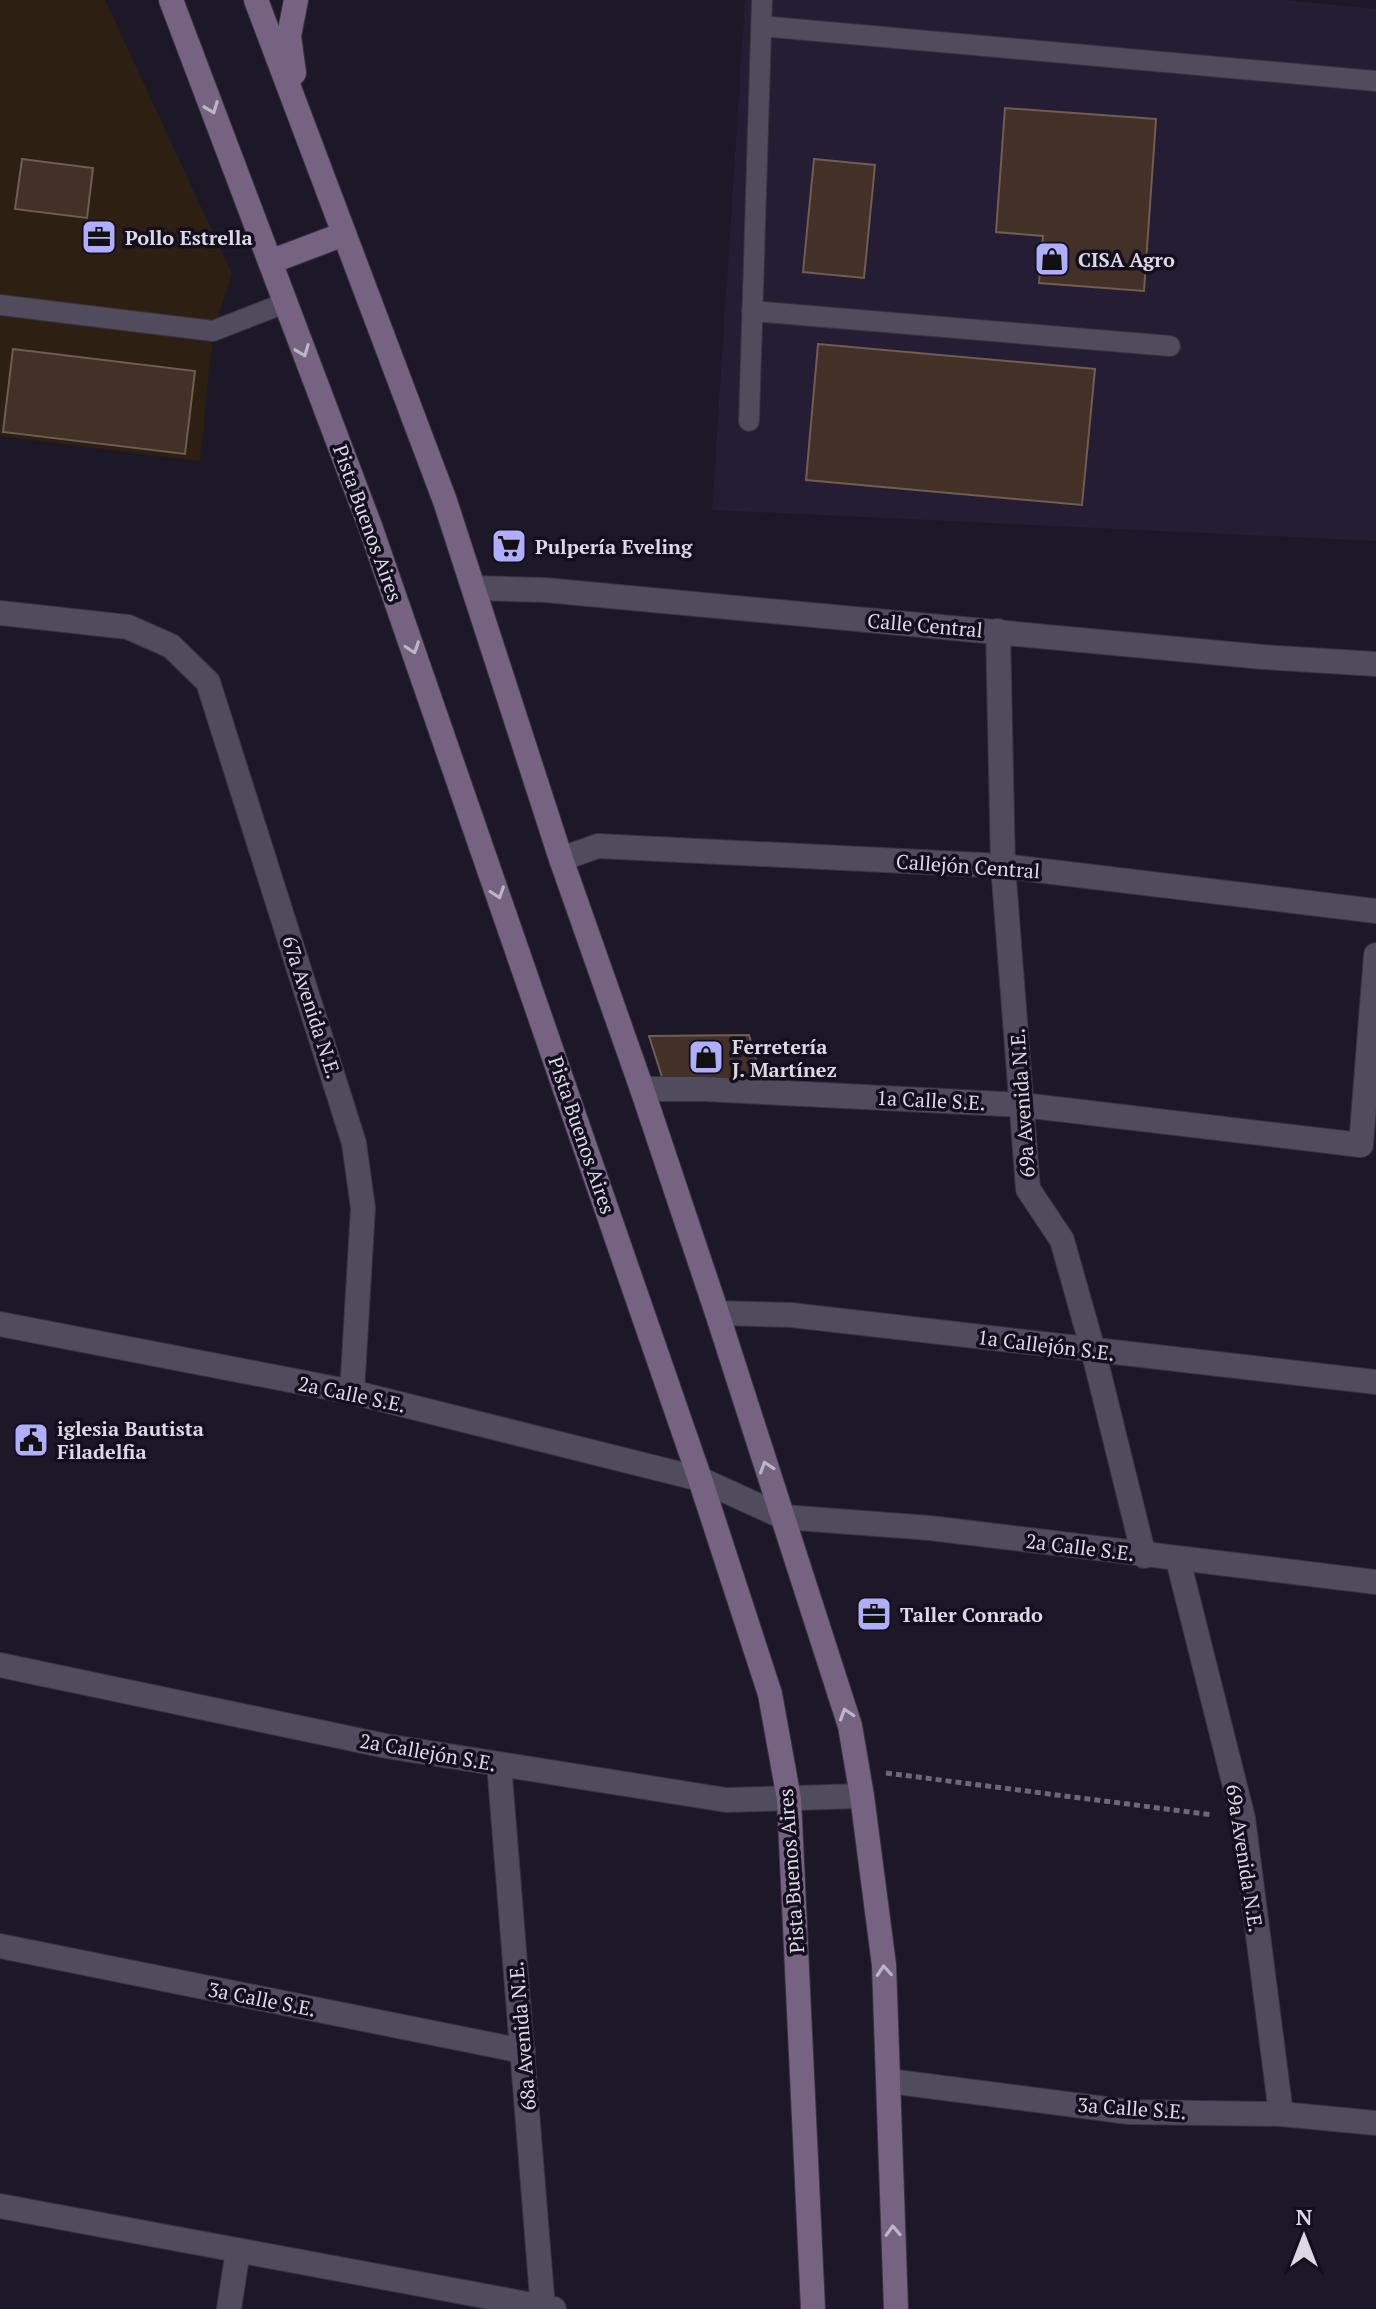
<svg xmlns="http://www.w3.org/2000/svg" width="1376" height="2309" viewBox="0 0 1376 2309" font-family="'PT Serif',serif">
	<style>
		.built { fill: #241d33 }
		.industrial { fill: #2d2013 }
		.building { fill: #433127; stroke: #705d52; stroke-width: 2 }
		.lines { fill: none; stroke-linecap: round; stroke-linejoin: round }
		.lane-casing { stroke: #37333f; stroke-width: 22 }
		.street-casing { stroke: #37333f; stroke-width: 26 }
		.secondary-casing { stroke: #37333f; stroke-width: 26 }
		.path { stroke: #6c6876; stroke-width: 5; stroke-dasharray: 6 4; stroke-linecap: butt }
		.lane { stroke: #504b5d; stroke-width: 20 }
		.street { stroke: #504b5d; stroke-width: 24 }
		.secondary { stroke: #766381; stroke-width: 24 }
		.oneway { stroke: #bdb6c6 }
		.labels { text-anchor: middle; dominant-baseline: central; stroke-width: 7; stroke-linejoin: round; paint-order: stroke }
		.poi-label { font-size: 20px; font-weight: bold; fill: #dcd9e4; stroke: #140f1e; text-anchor: start }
		.street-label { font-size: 20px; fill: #dcd9e4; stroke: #140f1e }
	</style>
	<rect width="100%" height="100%" fill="#1d1828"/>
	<path class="built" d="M745 0H1284L1376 9V541L712 510Z"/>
	<path class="industrial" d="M0 0H105L232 274 213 331 200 461 0 436Z"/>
	<path class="building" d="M1005 108 1156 119 1144 291 1039 283 1043 236 996 232Z
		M22 159 93 168 87 218 15 209Z
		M814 159 875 165 864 278 803 272Z
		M818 344 1095 369 1082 505 806 480Z
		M13 349 195 371 185 454 3 432Z
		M749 1035 761 1079 663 1080 649 1036Z"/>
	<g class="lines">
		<defs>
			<path id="lane" d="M761 26 1376 81
				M0 305 213 331 285 303
				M752 311 1170 346
				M749 421 762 0"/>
			<path id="street" d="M474 588 545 590 1263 657 1376 664
				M0 613 128 627 171 646 208 682 354 1143 363 1208 352 1392
				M998 631 1003 866 1028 1189 1062 1240 1093 1350 1144 1556
				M561 859 598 846 1003 866 1376 911
				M642 1089H705L1023 1105 1361 1145 1376 955
				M717 1313 791 1315 1376 1382
				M0 1324 352 1392 700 1479 783 1517 930 1528 1376 1582
				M1178 1560 1243 1818 1281 2114
				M0 1665 386 1746 726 1800 862 1796
				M499 1764 543 2309
				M0 1946 523 2051
				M889 2081 1129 2112 1281 2114 1376 2123
				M0 2206 554 2309
				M229 2309 238 2250"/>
			<path id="secondary" d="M171 0 370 526 700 1479 770 1694 789 1799 813 2309
				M256 0 445 501 561 859 642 1089 717 1313 850 1726 862 1796 884 1965 896 2309
				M294 73 289 36 296 0
				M270 262 344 234"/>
		</defs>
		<use href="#lane" class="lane-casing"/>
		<use href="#street" class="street-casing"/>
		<use href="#secondary" class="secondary-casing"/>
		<path class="path" d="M886 1773 1213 1815"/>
		<use href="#lane" class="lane"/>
		<use href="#street" class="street"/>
		<use href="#secondary" class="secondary"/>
	</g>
	<defs><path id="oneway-chevron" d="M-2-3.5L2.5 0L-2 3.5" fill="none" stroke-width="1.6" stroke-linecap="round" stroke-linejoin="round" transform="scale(2)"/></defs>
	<g class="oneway">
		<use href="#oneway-chevron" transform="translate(212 108) rotate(69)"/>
		<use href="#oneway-chevron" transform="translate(303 351) rotate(69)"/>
		<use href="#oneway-chevron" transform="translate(413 648) rotate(71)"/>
		<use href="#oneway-chevron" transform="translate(498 893) rotate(71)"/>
		<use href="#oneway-chevron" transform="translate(766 1467) rotate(-108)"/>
		<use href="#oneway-chevron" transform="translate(846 1714) rotate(-108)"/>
		<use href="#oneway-chevron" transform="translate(884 1971) rotate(-94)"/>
		<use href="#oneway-chevron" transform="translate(893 2231) rotate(-92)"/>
	</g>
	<defs>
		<symbol id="office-square" viewBox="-11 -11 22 22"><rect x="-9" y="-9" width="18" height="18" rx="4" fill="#b0aefa" stroke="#140f1e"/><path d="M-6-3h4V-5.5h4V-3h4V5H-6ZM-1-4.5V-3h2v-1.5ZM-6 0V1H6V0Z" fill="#111"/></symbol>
		<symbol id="shop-square" viewBox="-11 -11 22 22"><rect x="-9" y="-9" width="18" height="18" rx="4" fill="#b0aefa" stroke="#140f1e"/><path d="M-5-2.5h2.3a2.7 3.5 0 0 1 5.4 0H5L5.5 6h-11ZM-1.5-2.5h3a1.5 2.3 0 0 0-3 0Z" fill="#111"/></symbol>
		<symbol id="supermarket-square" viewBox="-11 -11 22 22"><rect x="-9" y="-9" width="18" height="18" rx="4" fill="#b0aefa" stroke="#140f1e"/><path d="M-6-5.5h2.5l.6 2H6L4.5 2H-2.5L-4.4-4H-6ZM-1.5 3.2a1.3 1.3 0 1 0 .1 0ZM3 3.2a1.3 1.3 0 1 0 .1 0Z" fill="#111"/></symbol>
		<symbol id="civic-square" viewBox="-11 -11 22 22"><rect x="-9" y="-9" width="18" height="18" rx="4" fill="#b0aefa" stroke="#140f1e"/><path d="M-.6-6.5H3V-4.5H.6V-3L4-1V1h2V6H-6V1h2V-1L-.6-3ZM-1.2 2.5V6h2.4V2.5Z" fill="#111"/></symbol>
	</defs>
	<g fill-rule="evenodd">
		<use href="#office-square" x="79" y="217" width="40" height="40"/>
		<use href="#shop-square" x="1032" y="239" width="40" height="40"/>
		<use href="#supermarket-square" x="489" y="526" width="40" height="40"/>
		<use href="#shop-square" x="686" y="1037" width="40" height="40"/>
		<use href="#civic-square" x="11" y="1420" width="40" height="40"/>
		<use href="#office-square" x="854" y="1594" width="40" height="40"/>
	</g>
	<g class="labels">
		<g class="poi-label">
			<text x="125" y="237">Pollo Estrella</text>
			<text x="1078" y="259">CISA Agro</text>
			<text x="535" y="546">Pulpería Eveling</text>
			<text x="732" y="1046">Ferretería<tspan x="732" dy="23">J. Martínez</tspan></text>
			<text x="57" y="1428">iglesia Bautista<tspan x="57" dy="23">Filadelfia</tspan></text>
			<text x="900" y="1614">Taller Conrado</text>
		</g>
		<g class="street-label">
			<text transform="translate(368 523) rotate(70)">Pista Buenos Aires</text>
			<text transform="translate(925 625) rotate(5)">Calle Central</text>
			<text transform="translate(968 866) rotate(4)">Callejón Central</text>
			<text transform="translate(312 1007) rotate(72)">67a Avenida N.E.</text>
			<text transform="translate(931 1100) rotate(3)">1a Calle S.E.</text>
			<text transform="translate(1022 1103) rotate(-94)">69a Avenida N.E.</text>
			<text transform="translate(582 1135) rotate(71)">Pista Buenos Aires</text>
			<text transform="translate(1046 1345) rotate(7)">1a Callejón S.E.</text>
			<text transform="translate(352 1394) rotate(12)">2a Calle S.E.</text>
			<text transform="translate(1080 1547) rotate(7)">2a Calle S.E.</text>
			<text transform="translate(428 1752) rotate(10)">2a Callejón S.E.</text>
			<text transform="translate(1245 1858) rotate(81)">69a Avenida N.E.</text>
			<text transform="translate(791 1871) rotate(-94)">Pista Buenos Aires</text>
			<text transform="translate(262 1999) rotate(11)">3a Calle S.E.</text>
			<text transform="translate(522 2036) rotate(-95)">68a Avenida N.E.</text>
			<text transform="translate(1132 2108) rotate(4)">3a Calle S.E.</text>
		</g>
	</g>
	<g transform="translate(1304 2237)" stroke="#140f1e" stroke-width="6" paint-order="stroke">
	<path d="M0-6L14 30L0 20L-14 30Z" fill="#dcd9e4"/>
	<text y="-12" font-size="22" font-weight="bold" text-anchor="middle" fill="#dcd9e4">N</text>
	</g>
</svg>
